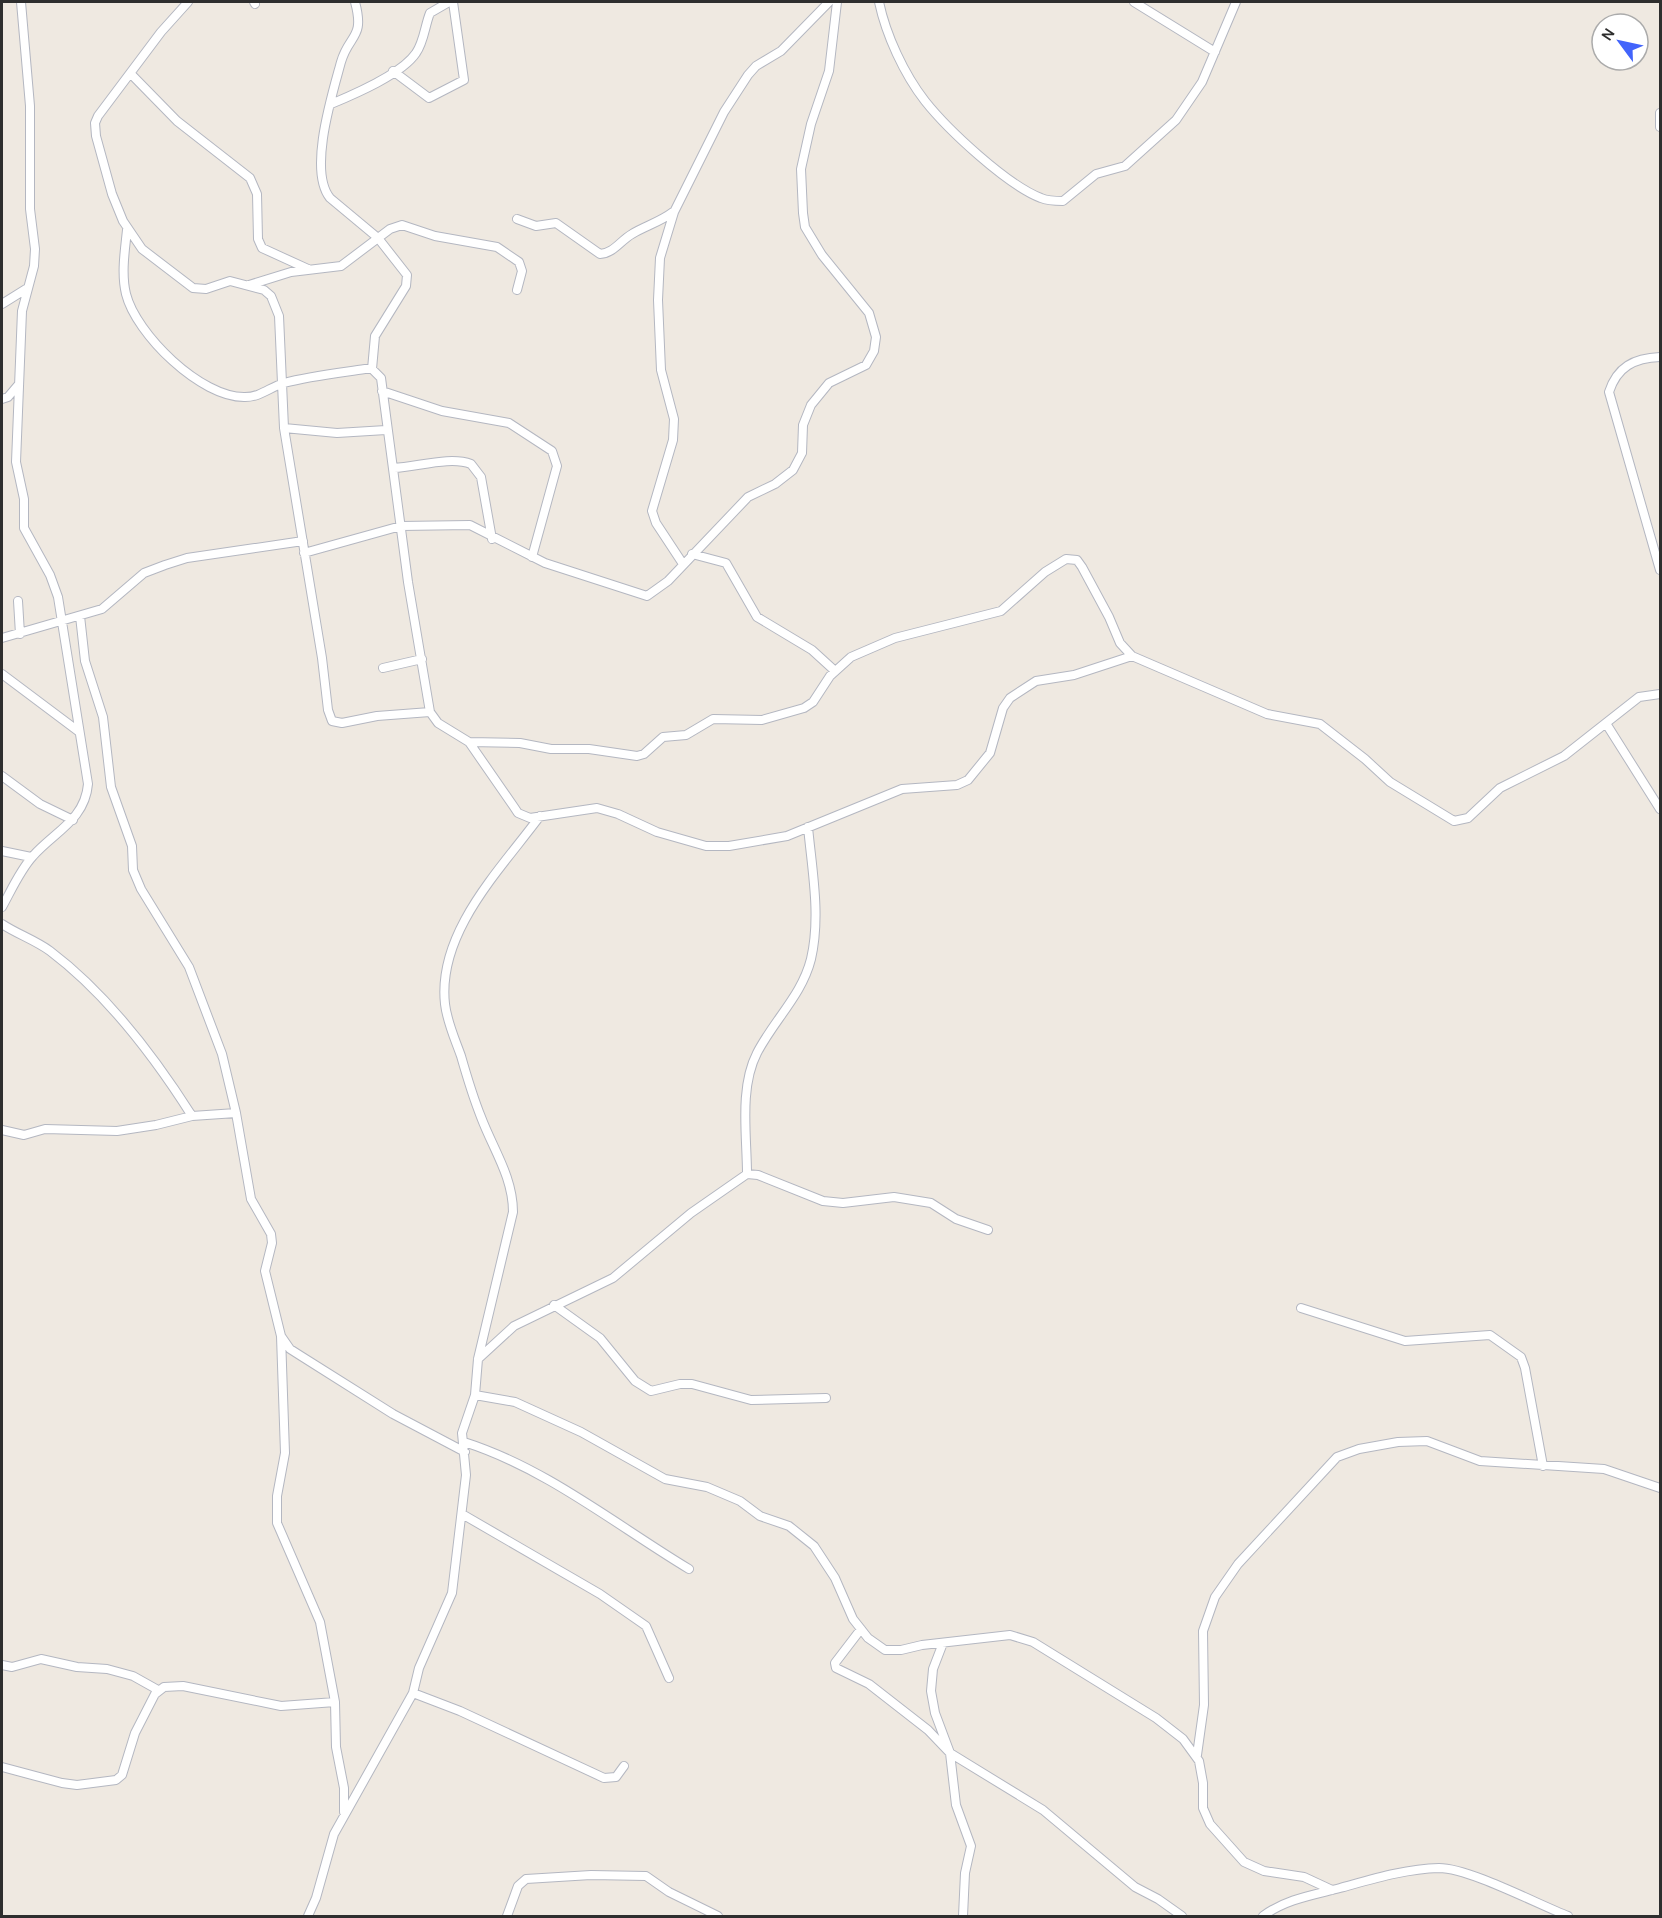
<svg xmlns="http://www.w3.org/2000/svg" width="1662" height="1918" viewBox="0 0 1662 1918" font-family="Karla,sans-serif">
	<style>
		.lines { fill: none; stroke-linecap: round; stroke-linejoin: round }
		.minor-casing { stroke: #b4b7c1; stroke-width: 10 }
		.minor { stroke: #fff; stroke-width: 8 }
	</style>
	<rect width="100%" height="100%" fill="#efe9e1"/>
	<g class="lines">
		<defs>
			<path id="minor" d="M188 2 161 32 98 116 95 123 96 136 112 194 123 221 142 249 193 288 206 289 230 281 264 290 271 296 279 316 284 428 322 658 328 710 332 721 342 723 377 716 430 712 438 723 469 742 514 807 518 813 530 818 597 808 618 814 657 832 706 846H729L787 836 902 789 957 785 968 780 990 753 1003 708 1010 698 1036 681 1074 675 1132 656
				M254 2 255 4
				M355 2C365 39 349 34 341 62 332 95 308 171 330 198L378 238 407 275 406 286 375 336 372 369
				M879 2C886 35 904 74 925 101 948 130 1007 185 1041 198 1048 201 1056 201 1063 201L1096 174 1125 166 1176 120 1202 82 1236 2
				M1134 2 1215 52
				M393 71 429 98 464 80 453 2
				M131 74 177 121 250 178 257 194 258 239 262 248 308 269
				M331 104C355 94 402 74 416 53 424 42 425 25 430 13L449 2
				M1660 113V127
				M517 219 536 226 556 223 600 254C614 253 620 241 632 234 645 226 660 222 673 212
				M127 230C125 250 121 273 126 294 136 334 201 398 245 397 261 397 270 387 284 383 310 376 338 373 365 369H372L381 378 408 582 430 712
				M249 285 291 272 341 266 390 229 402 225 435 236 497 247 519 262 522 271 517 290
				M2 304 26 289
				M1660 357C1634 358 1617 367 1609 392L1660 570
				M382 391 442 411 509 423 552 451 557 466 532 557
				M2 399 8 397 19 384
				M284 428 337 433 386 430
				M394 468C417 467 450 456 471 464L481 477 492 539
				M304 553 401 526 470 525 545 563 647 596 668 581 748 497 775 484 793 470 802 453 803 425 811 405 829 383 866 365 874 351 876 337 869 313 822 255 805 227 803 213 801 169 811 124 829 71 837 2
				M692 554 726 563 757 617 812 650 835 671
				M683 564 656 523 652 511 673 440 674 419 661 370 658 300 660 258 674 212 724 112 748 75 756 66 781 51 829 2
				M18 601 20 634
				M80 616 85 661 103 717 111 787 132 846 133 870 141 889 189 967 222 1054 236 1113 251 1199 271 1234 272 1243 265 1271 281 1336 290 1349 301 1356 393 1414 465 1452
				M2 638 102 609 144 573 165 565 187 558 303 541
				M383 668 422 659
				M2 674 78 731
				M1607 725 1660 809
				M469 742 520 743 551 749H589L637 756 644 754 663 737 686 735 713 719 762 720 804 708 813 702 830 676 851 657 895 638 1001 611 1045 572 1066 559 1077 560 1082 567 1109 617 1120 643 1132 656 1267 714 1320 724 1365 759 1390 782 1454 821 1468 818 1500 788 1564 756 1639 697 1660 694
				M2 776 40 804 73 820
				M2 851 31 857
				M2 907C11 891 20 870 33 856 54 832 85 820 88 784L58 597 50 575 24 528V499L16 462 22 311 34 266 35 249 30 209V106L21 2
				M2 924C17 934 35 940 50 951 107 994 154 1056 192 1116
				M2 1130 24 1135 45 1129 117 1131 156 1125 192 1116 236 1113
				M747 1174C747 1136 739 1088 757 1053 774 1020 802 995 811 959 821 916 812 870 808 827
				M554 1305 600 1338 635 1381 651 1391 680 1384H692L751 1400 826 1398
				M1301 1308 1405 1341 1490 1335 1521 1357 1525 1368 1543 1466
				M281 1336 285 1453 277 1496V1523L320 1622 335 1702 336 1747 344 1788V1812
				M478 1359 514 1326 613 1278 691 1213 747 1174 758 1175 823 1201 843 1203 894 1197 931 1203 956 1219 988 1230
				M475 1395 515 1402 581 1432 665 1479 707 1487 740 1501 760 1516 789 1526 814 1546 835 1578 853 1619 868 1638 885 1650H901L922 1645 1010 1635 1033 1642 1156 1718 1183 1739 1199 1761 1203 1783V1808L1210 1824 1244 1862 1264 1871 1304 1877 1332 1890
				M464 1442C546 1468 616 1525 689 1569
				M462 1514 600 1594 646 1626 669 1678
				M861 1629 835 1663 836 1668 869 1684 928 1730 950 1753 1043 1810 1135 1887 1158 1899 1182 1916
				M943 1643 933 1669 931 1691 935 1713 950 1753 956 1805 971 1846 965 1873 963 1916
				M2 1665 12 1667 41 1659 77 1667 107 1669 133 1676 158 1690
				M413 1693 460 1711 604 1778 616 1777 624 1766
				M1197 1755 1204 1705 1203 1631 1215 1597 1238 1564 1337 1457 1359 1449 1398 1442 1427 1441 1480 1461 1604 1469 1660 1488
				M2 1767 62 1783 77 1785 116 1780 122 1775 135 1733 155 1694 164 1687 183 1686 281 1706 335 1702
				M308 1916 316 1898 334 1834 413 1693 419 1668 452 1593 466 1475 462 1433 475 1395 478 1359 513 1212C513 1177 493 1149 481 1117 473 1097 467 1077 461 1056 455 1039 447 1022 445 1004 437 932 501 869 540 816
				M507 1916 518 1886 526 1879 591 1875 646 1876 669 1892 718 1916
				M1263 1916C1286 1899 1313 1895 1340 1888 1373 1879 1405 1869 1439 1868 1469 1868 1537 1904 1568 1916"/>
		</defs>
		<use href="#minor" class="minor-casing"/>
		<use href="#minor" class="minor"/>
	</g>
	<rect width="1662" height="1918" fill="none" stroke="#2e2e2e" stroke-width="6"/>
	<g transform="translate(1620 42) rotate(303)"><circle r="28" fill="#ffffff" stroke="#ababab" stroke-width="1.5"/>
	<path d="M0-4.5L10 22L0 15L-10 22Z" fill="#4264fb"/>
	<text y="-9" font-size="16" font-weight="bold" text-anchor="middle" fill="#2e2e2e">N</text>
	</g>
</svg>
